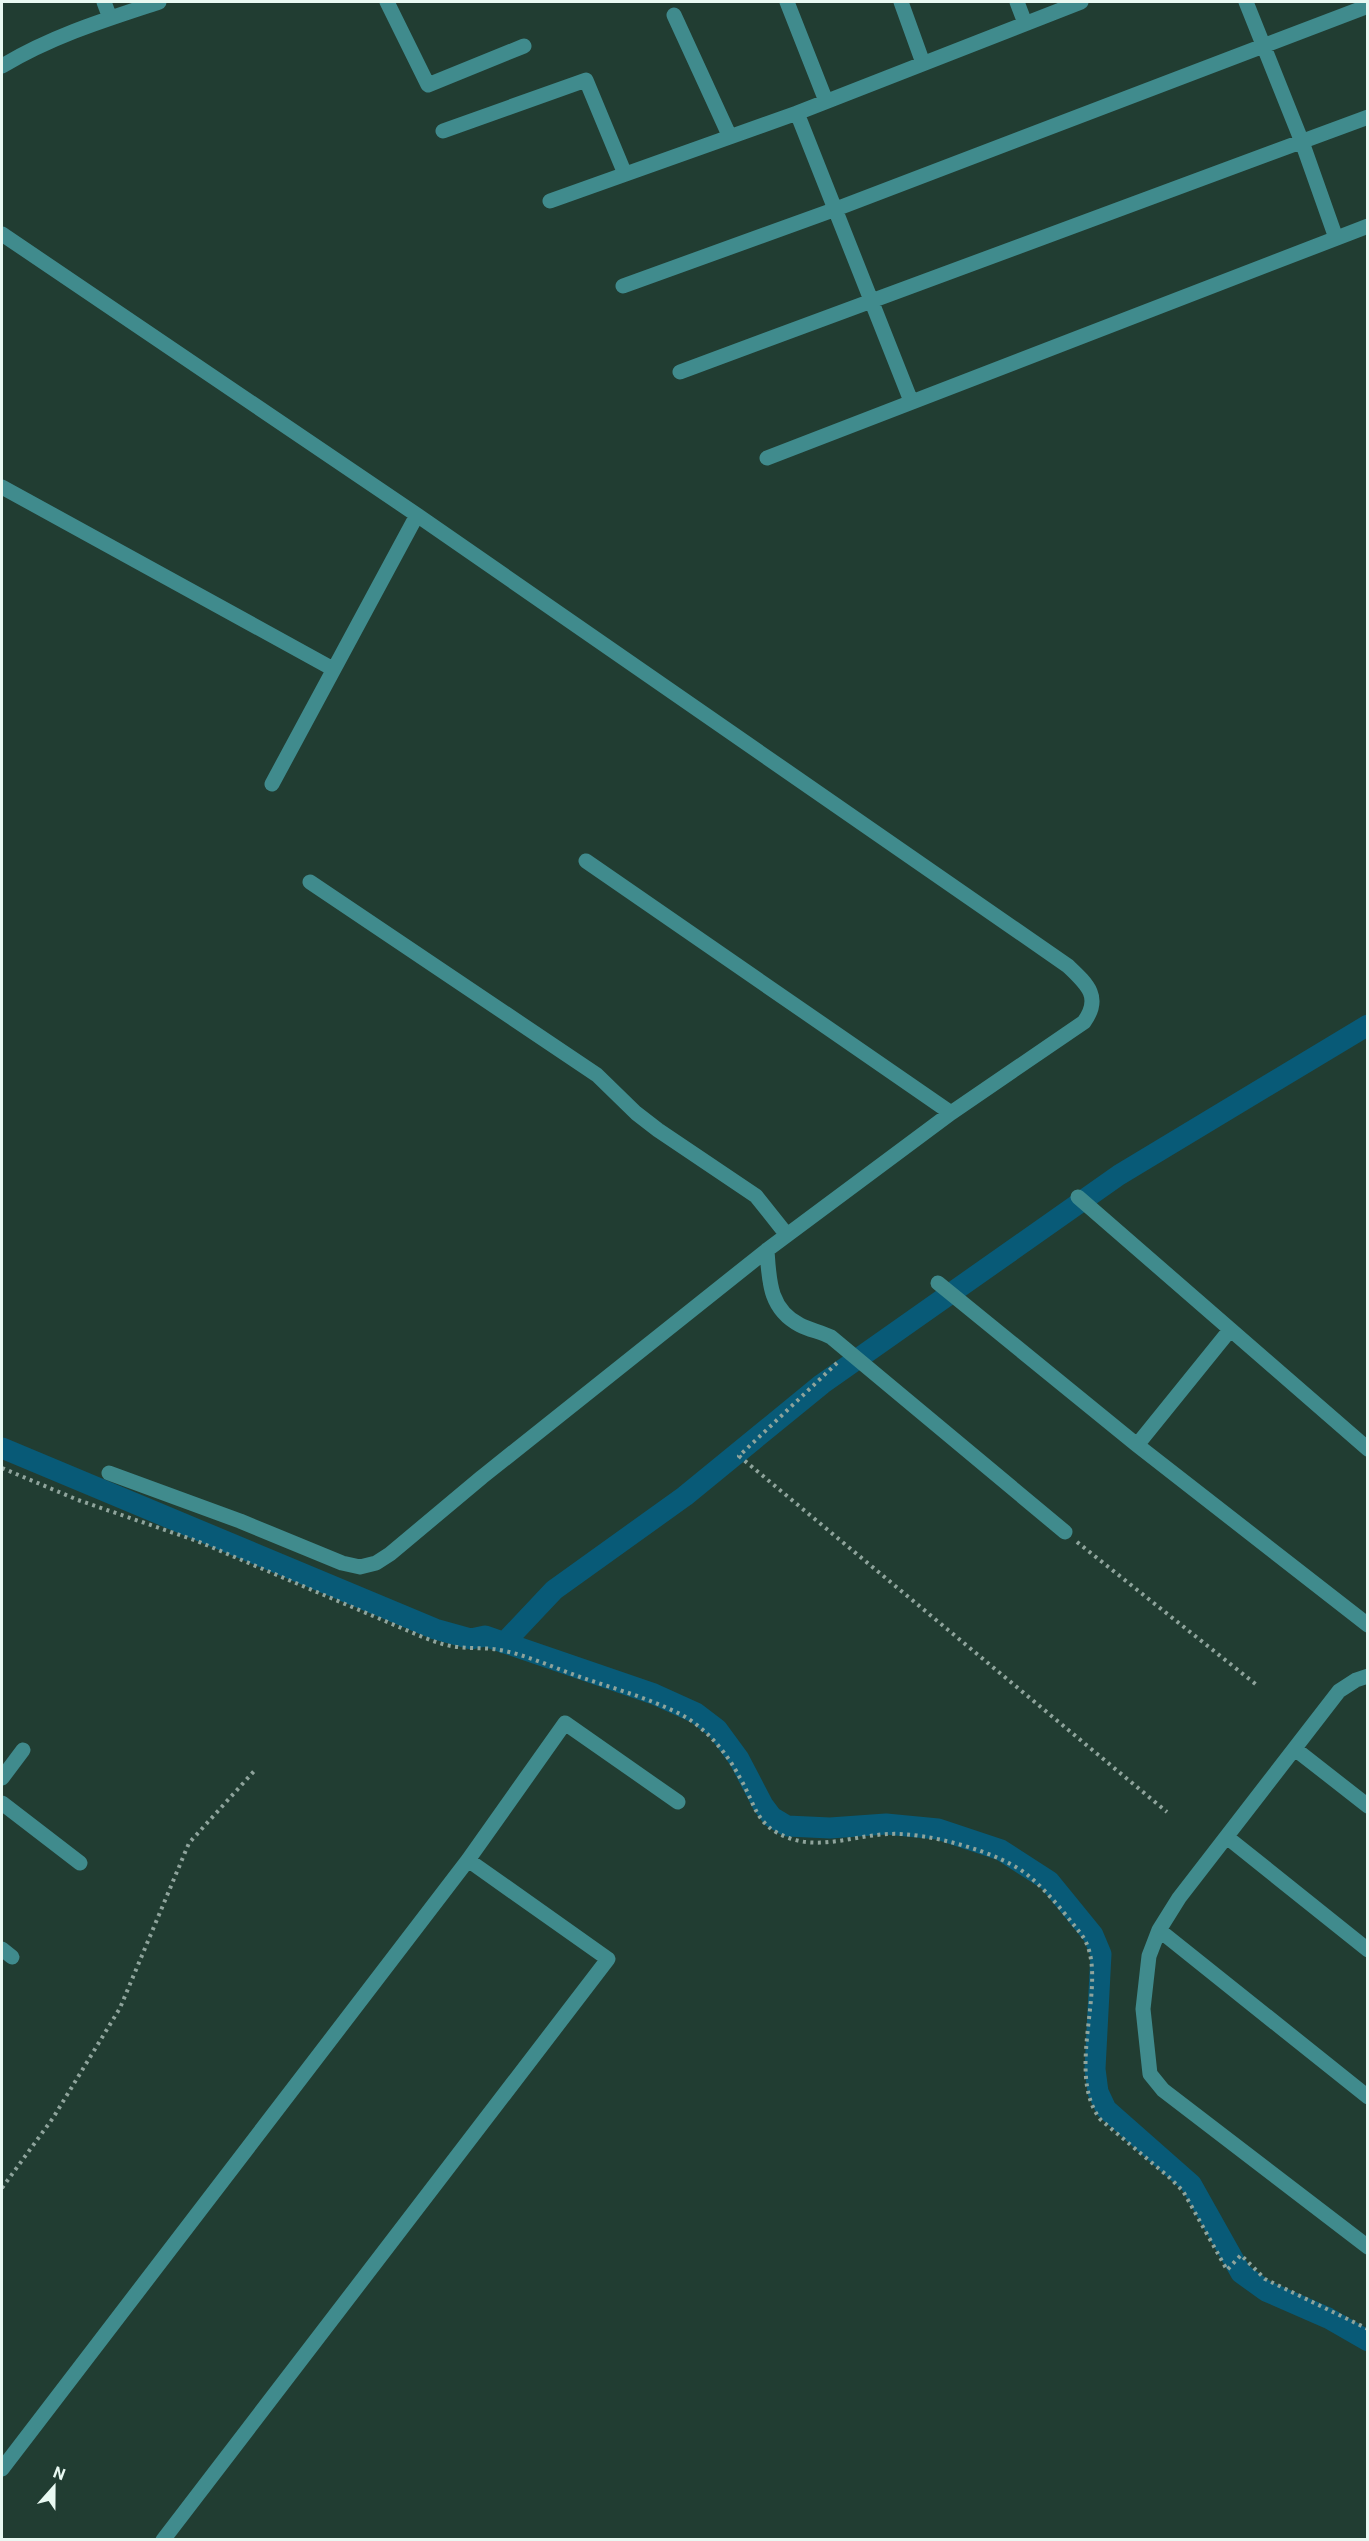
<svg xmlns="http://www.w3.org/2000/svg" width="1369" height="2541" viewBox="0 0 1369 2541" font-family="Roboto,sans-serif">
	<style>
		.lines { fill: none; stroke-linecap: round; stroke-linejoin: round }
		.canal { stroke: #085a77; stroke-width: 21 }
		.path { stroke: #8fa49c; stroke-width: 4; stroke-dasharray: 3 4.5; stroke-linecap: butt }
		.minor { stroke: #408b8d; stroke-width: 15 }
	</style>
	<rect width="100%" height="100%" fill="#213d32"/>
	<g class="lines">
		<path class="canal" d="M2 1448 435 1629 471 1639 485 1636 654 1694 696 1713 717 1729 739 1759 763 1805 772 1817 787 1826 830 1828 886 1824 938 1829 1001 1850 1049 1881 1093 1935 1101 1954 1095 2069 1098 2092 1106 2109 1191 2184 1241 2273 1266 2291 1328 2318 1368 2341
			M504 1643 554 1590 685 1496 822 1384 1119 1175 1368 1025"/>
		<path class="path" d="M837 1363 739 1456 1167 1812
			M2 1468 78 1500 197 1541 425 1638C436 1642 446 1646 458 1647 474 1649 489 1647 505 1651 532 1657 557 1669 583 1678 616 1689 651 1699 682 1715 707 1729 727 1753 740 1778 756 1805 755 1826 789 1838 821 1850 857 1835 889 1834 926 1832 1002 1852 1030 1877 1049 1893 1066 1915 1081 1934 1113 1975 1062 2072 1101 2120L1170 2178 1183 2191 1227 2270 1241 2255 1265 2279 1368 2329
			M1077 1542 1258 1686
			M2 2188 53 2118 120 2008 189 1843 256 1769"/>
		<path class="minor" d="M104 2 110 18
			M387 2 428 85 524 46
			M787 2 826 101
			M901 2 923 63
			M1017 2 1025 23
			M1246 2 1302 142 1336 238
			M674 15 730 137
			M2 66C52 36 104 20 159 2
			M797 113 911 401
			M443 131 586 80 625 174
			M550 201 797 113 1081 2
			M2 234 417 515 1068 966C1087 984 1102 997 1084 1022L951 1113 767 1250 482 1477 390 1554 376 1563 360 1567 342 1563 240 1521 109 1473
			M623 286 836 209 1368 6
			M680 372 1368 117
			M767 458 1368 226
			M2 487 333 669
			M272 784 417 515
			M586 861 951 1113
			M310 882 597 1075 636 1113 658 1130 756 1196 787 1235
			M1078 1197 1368 1449
			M767 1250C769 1280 769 1309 800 1325 810 1330 821 1332 831 1337L1065 1532
			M938 1283 1137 1445 1368 1625
			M1137 1445 1230 1330
			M1368 1676 1356 1680 1339 1691 1179 1898 1159 1930 1149 1956 1143 2009 1150 2074 1163 2090 1368 2247
			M1295 1749 1368 1806
			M2 1778 23 1750
			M2 1803 80 1863
			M1228 1838 1368 1950
			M1159 1930 1368 2097
			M2 1949 12 1957
			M2 2469 468 1860 565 1723 678 1802
			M163 2540 608 1959 468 1860"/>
	</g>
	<rect width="1369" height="2541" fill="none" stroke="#e9f9f2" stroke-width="6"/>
	<g transform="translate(54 2487) rotate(21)" stroke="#213d32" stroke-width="4.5" paint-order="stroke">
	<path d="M0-4.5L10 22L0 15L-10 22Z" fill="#e9f9f2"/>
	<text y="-9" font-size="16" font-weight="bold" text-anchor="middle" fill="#e9f9f2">N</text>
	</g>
</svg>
